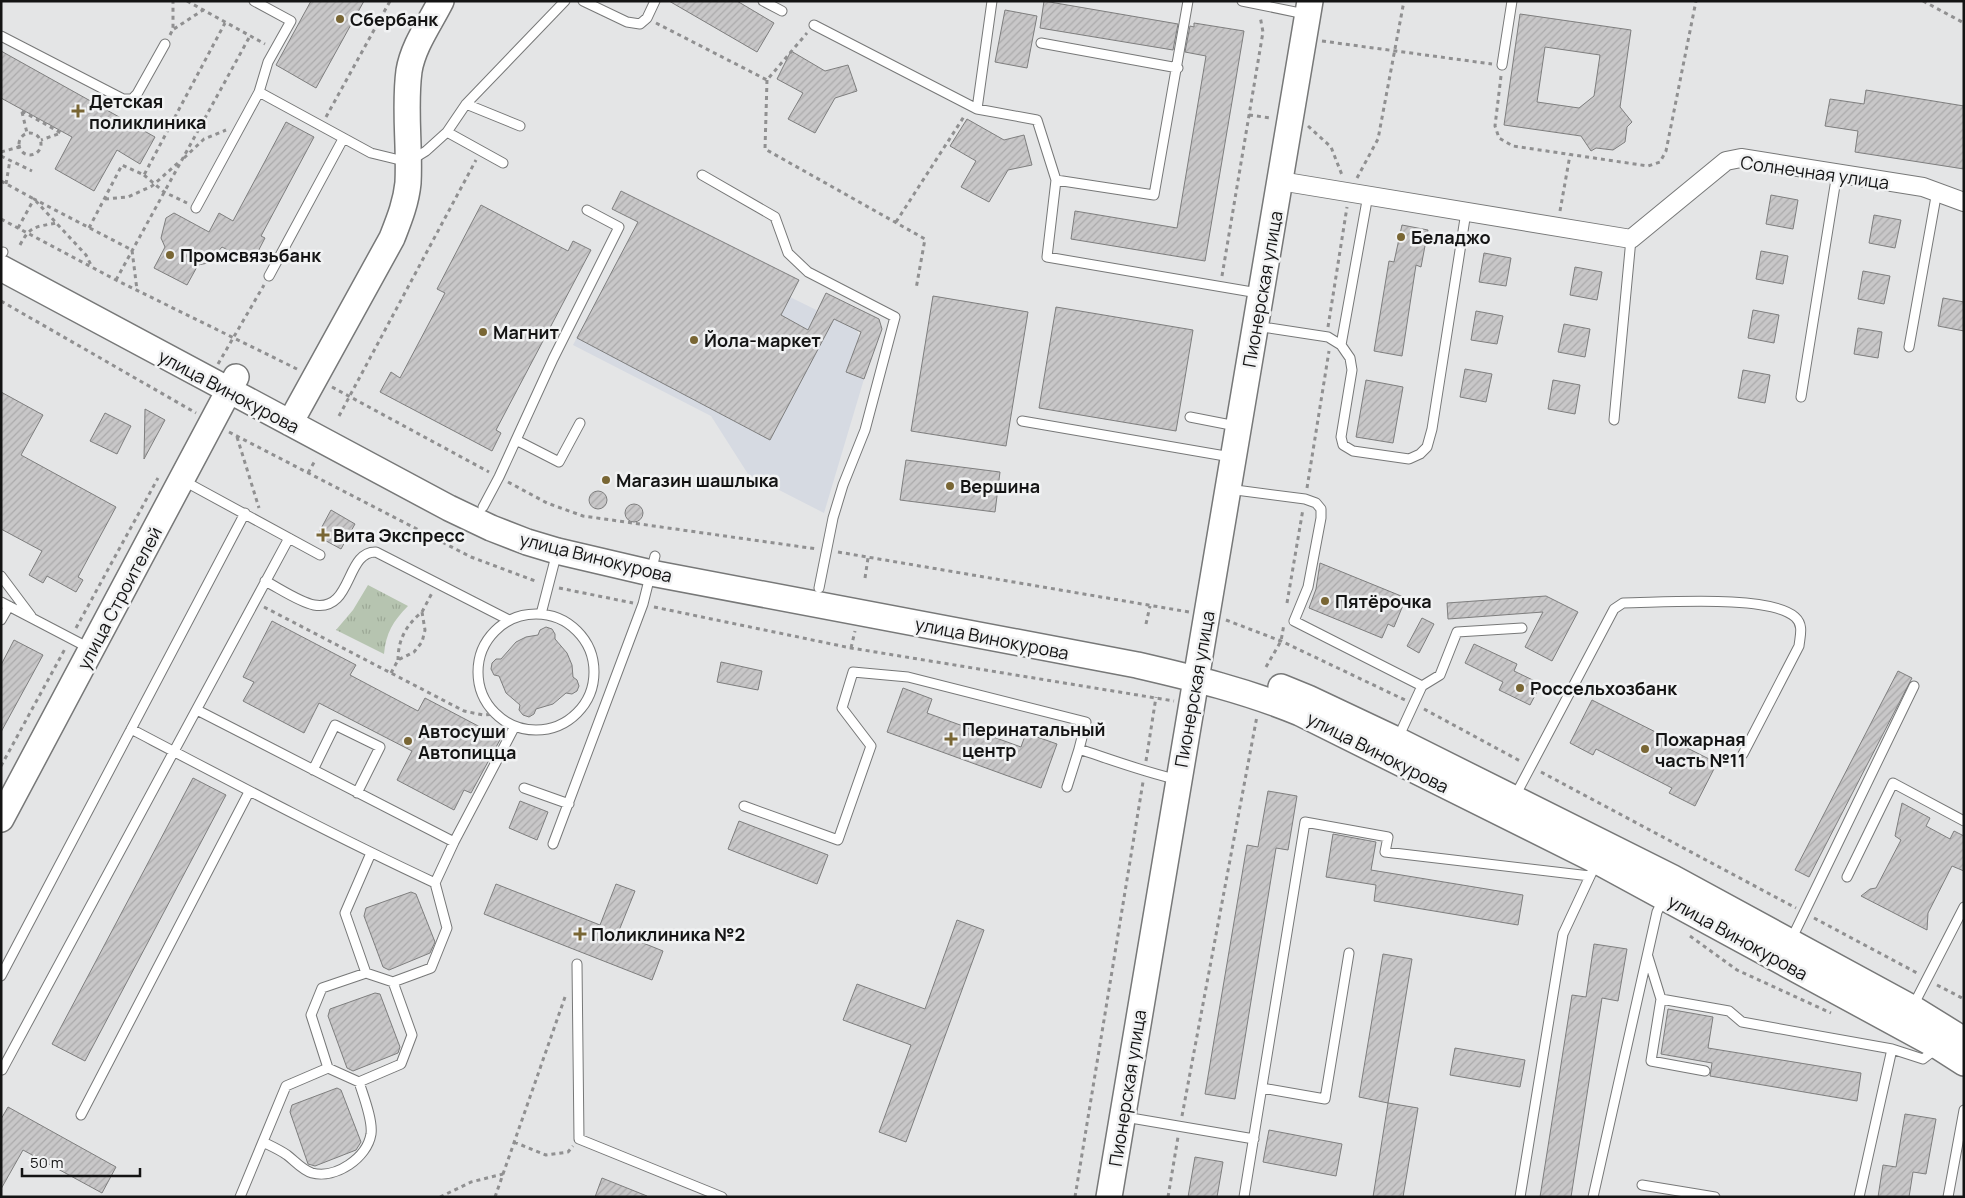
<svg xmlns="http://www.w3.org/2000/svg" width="1965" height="1198" viewBox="0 0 1965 1198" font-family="Manrope,sans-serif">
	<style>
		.built { fill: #d6dae2 }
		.park { fill: url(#park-tufts) }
		.building { fill: url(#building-hatch); stroke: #7e7e7e; fill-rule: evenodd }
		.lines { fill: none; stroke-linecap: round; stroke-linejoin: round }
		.lane-casing { stroke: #777878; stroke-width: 11 }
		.street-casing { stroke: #777878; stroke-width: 20 }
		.secondary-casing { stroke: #777878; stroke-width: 28 }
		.path { stroke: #909091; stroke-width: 3; stroke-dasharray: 4 4; stroke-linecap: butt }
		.lane { stroke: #fff; stroke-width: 9 }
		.street { stroke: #fff; stroke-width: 18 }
		.secondary { stroke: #fff; stroke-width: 25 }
		.poi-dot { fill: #796634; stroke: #f1f2f3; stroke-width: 2 }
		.labels { text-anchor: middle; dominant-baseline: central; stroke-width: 5; stroke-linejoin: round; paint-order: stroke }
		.poi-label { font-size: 18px; font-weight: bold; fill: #141414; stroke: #f1f2f3; text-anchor: start }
		.street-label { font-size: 18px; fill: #141414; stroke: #f1f2f3 }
	</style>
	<defs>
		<pattern id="park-tufts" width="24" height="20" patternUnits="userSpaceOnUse" patternTransform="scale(1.25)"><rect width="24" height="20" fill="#b6c4b0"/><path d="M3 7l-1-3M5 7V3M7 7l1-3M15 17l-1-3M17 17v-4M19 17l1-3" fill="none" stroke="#9ca896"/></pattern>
		<pattern id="building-hatch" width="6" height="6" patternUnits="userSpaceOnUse" patternTransform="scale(1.25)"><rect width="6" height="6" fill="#c8c7c8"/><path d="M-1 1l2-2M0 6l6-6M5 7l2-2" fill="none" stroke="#abaaab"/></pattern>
	</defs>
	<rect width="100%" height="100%" fill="#e4e5e6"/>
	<path class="built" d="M638 222 857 330 859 336 847 371 864 379 824 513 748 474 711 416 573 345Z"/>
	<path class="park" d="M368 585 408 606C393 621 386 633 384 654L336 630 353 610Z"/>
	<path class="building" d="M311 1H364L316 88 276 65Z
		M669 1H737L774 23 757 52Z
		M1044 1 1178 24 1173 50 1040 28Z
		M1005 10 1037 16 1027 68 995 62Z
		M1520 14 1631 30 1620 107 1632 122 1627 127 1625 142 1613 150 1596 148 1591 151 1581 136 1504 125ZM1545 47 1600 55 1594 96 1579 108 1537 102Z
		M1194 23 1244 31 1205 261 1071 239 1075 211 1177 228 1206 56 1185 52 1190 26 1194 27Z
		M1 51 155 137 140 164 117 150 94 191 55 169 72 137 1 98Z
		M791 51 825 71 848 65 857 91 835 98 815 133 788 119 803 93 777 79Z
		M1866 90 1964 106V169L1855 152 1858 131 1825 126 1830 99 1864 104Z
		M967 119 1004 140 1024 135 1032 165 1008 170 989 202 961 187 976 161 950 146Z
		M286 122 314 137 261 236 265 238 252 263 222 247 208 263 198 265 187 285 154 268 165 247 161 238 166 218 174 213 209 232 219 213 233 221Z
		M621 191 799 280 781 315 808 330 826 293 879 319 882 329 864 379 846 372 861 332 834 319 770 440 577 338 638 222 612 209Z
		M1771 195 1798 200 1793 229 1766 224Z
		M481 205 568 251 573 241 591 250 496 430 501 433 492 451 380 392 391 372 400 378 445 293 437 289Z
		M1874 215 1901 220 1895 248 1869 243Z
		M1402 225 1428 230 1421 267 1416 265 1402 356 1374 351 1389 261 1394 262Z
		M1761 251 1788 256 1783 284 1756 279Z
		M1484 253 1511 258 1506 286 1479 282Z
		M1575 267 1602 272 1597 300 1570 295Z
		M1863 271 1890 276 1884 304 1858 299Z
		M933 296 1028 312 1006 446 911 431Z
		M1943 298 1964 302V331L1938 326Z
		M1056 307 1193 330 1176 431 1039 408Z
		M1753 310 1779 315 1774 343 1748 338Z
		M1476 311 1503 316 1497 344 1471 340Z
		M1564 324 1590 329 1585 357 1558 352Z
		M1858 328 1882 332 1878 358 1854 354Z
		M1465 369 1492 374 1486 402 1460 397Z
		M1743 370 1770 375 1765 403 1738 398Z
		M1366 380 1403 387 1393 443 1356 437Z
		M1553 380 1580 385 1575 414 1548 409Z
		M1 392 43 415 21 455 116 507 78 577 83 580 76 592 47 576 43 583 29 575 42 551 1 529Z
		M145 409 165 420 144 459Z
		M105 413 131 426 117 454 90 441Z
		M906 460 1000 472 995 512 900 500Z
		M589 500a9 9 0 1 1 18 0a9 9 0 1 1-18 0Z
		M625 513a9 9 0 1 1 18 0a9 9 0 1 1-18 0Z
		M331 510 355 524 341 549 317 536Z
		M1320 563 1406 598 1394 627 1388 624 1382 638 1309 608 1316 589Z
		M1546 596 1578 612 1552 661 1525 647 1543 612 1448 619 1447 603Z
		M1422 618 1434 624 1419 653 1407 646Z
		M272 621 356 665 350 675 418 711 425 698 501 738 471 793 464 790 454 810 397 780 412 751 319 703 304 733 243 701 254 682 243 677Z
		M546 627 552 629 555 634V639L567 653 572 665 573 677 577 680 579 686 577 691 572 694 566 693 553 704 536 709 534 714 529 717 523 715 519 710 520 705 506 693 499 676 494 675 491 669 492 663 496 659H501L516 642 526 637 538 635 540 630Z
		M14 640 43 655 1 732V665Z
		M1474 644 1517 664 1514 671 1541 684 1530 705 1499 690 1503 682 1465 663Z
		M721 662 762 671 758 690 717 682Z
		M1898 671 1912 678 1809 877 1795 870Z
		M903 688 932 699 927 713 1021 747 1026 733 1057 744 1041 788 887 732Z
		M1592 700 1717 763 1695 806 1669 793 1672 788 1596 749 1593 755 1570 743Z
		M193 778 226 795 85 1061 52 1044Z
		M1268 791 1297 796 1288 850 1276 848 1235 1099 1205 1094 1247 845 1258 847Z
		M520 801 548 812 537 840 509 828Z
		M1902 803 1930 818 1926 826 1950 839 1954 831 1964 836V871L1952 866 1928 913 1927 930 1861 896 1870 889 1876 888 1901 840 1895 836Z
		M739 821 828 855 817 884 728 849Z
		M1333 834 1376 842 1371 870 1523 895 1518 925 1374 901 1376 885 1326 877Z
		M496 884 600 925 616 884 635 891 618 933 663 951 652 980 484 914Z
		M411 892 416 894 435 942 430 953 389 970 383 967 364 916 366 908Z
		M957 920 984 930 906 1142 879 1132 911 1045 843 1020 857 984 925 1009Z
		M1594 944 1627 949 1618 1001 1602 998 1571 1197H1540L1572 995 1586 997Z
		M1383 954 1412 959 1388 1103 1359 1097Z
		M375 993 380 994 400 1047 398 1053 353 1071 347 1068 328 1016 330 1009Z
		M1668 1009 1713 1017 1708 1048 1861 1073 1857 1101 1710 1076 1712 1063 1661 1054Z
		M1455 1048 1525 1060 1520 1087 1450 1075Z
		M337 1088 341 1090 361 1142 356 1150 315 1166 308 1164 290 1112 292 1105Z
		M1388 1103 1418 1108 1403 1197H1373Z
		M8 1107 116 1167 102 1193 23 1150 1 1189V1119Z
		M1905 1114 1936 1119 1926 1174 1913 1172 1909 1197H1878L1883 1165 1896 1167Z
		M1269 1130 1342 1144 1336 1176 1263 1162Z
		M1195 1157 1223 1162 1217 1197H1188Z
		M602 1178 647 1196V1197H595Z"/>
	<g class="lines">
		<defs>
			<path id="lane" d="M583 1 627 22 640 24 647 18 655 1
				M763 1 782 11
				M1188 1 1154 195 1056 180 1047 257 1258 293
				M1242 1 1305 14
				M814 25 977 109 1037 120 1056 180
				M1 36 123 99H132L137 94 165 44
				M1041 43 1178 68
				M1502 65 1512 1
				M259 92 371 153 408 162 426 151 447 132 466 104 565 1
				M466 104 520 126
				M977 109 992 1
				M447 132 503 163
				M702 175 775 217 788 253 808 272 895 317 865 430 843 485 833 518 819 588
				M196 208 259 92 268 62 291 21 254 1
				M1 254 3 252
				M269 276 343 139
				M1256 326 1328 337 1341 345 1350 358 1352 370 1341 437 1343 445 1353 451 1409 459 1420 454 1427 447 1432 429 1466 212
				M1341 345 1368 195
				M1909 347 1937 191
				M1801 397 1837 173
				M1190 417 1236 426
				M1614 420 1631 239
				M1022 421 1231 457
				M516 440 559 462 580 423
				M184 481 320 555
				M1228 489 1305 499 1316 503 1321 509V518L1308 587 1294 621 1422 686
				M483 507 499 477 553 359 619 227 587 210
				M1 576 31 616
				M265 581C279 588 299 602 314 605 353 612 345 551 376 552L509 620
				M1 602 91 649
				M478 672a58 58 0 1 1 116 0a58 58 0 1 1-116 0Z
				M541 614 557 552
				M1 620 9 606
				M197 710 454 842
				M131 729C232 782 332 835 435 883
				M1398 738 1422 686 1440 675 1457 632 1522 628
				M313 770 335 725 380 747 357 793
				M1067 787 1079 749
				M524 788 569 804
				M1514 798 1614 609 1623 603C1659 603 1769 594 1795 617 1804 625 1800 636 1799 646L1743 754
				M744 806 838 840 871 746 842 708 853 672 908 677 1086 722 1079 749C1112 760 1144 772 1179 780
				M553 844 643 604 655 556
				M1847 877 1893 783 1964 821
				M1791 940 1914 686
				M1648 957 1661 999 1651 1061 1705 1071
				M577 964 579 1139 722 1197
				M366 973 345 913 371 853
				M1 976 245 513
				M1661 999 1729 1011 1742 1022 1892 1049
				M1913 1006 1964 907
				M328 1068 311 1015 322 988 366 973 393 982 431 968 447 928 435 883 454 842 515 726
				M2 1070 289 538
				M1262 1088 1325 1099 1349 953
				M81 1115 249 792
				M1125 1117 1254 1139
				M263 1142C271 1146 280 1150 287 1155 295 1161 302 1170 312 1173 336 1179 367 1158 371 1134 373 1120 363 1095 359 1082
				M1642 1185 1715 1197
				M240 1197 286 1086 328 1068 359 1082 401 1064 412 1035 393 982
				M1244 1197 1305 822 1388 837 1385 852 1590 876
				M1520 1197 1563 934 1592 872
				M1593 1197 1657 912 1664 898
				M1859 1197 1892 1049 1923 1059 1936 1049
				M1948 1197 1964 1110"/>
			<path id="street" d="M1280 181 1631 239 1726 161 1741 158 1923 187 1964 202"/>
			<path id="secondary" d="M1 268 449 508 491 528 527 542 557 551 651 573 1137 665C1193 678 1247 691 1300 713L1597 861 1939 1047 1964 1063
				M290 423 392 238C399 220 406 203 408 183 410 146 404 108 409 71 413 46 430 23 441 1
				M1281 687 1308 698 1397 740 1673 878 1912 1008 1964 1040
				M1 819 236 377
				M1109 1197 1310 1"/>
		</defs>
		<use href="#lane" class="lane-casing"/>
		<use href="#street" class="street-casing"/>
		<use href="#secondary" class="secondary-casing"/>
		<path class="path" d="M187 1 265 44
			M1923 1 1964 23
			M656 23 767 80 807 33
			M174 29 203 10
			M170 35 173 29V1
			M1322 41 1492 64
			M1501 76 1495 126 1499 138 1513 146 1648 166 1660 162 1666 151 1696 1
			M767 80 765 149 925 239 916 289
			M22 111 61 133 41 140
			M22 112 27 133
			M1249 115 1271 118
			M326 117 390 1
			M1308 126 1331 147 1342 175
			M19 144a11 11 0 1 1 22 0a11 11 0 1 1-22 0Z
			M1 152 19 147
			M1 156 32 171
			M184 158 204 139 226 130
			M144 175 164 192 187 203
			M1357 178 1378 139 1404 1
			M1 181 34 199 86 255 92 267
			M6 184 10 160
			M105 199 128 197 152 186 179 162
			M1560 211 1570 155
			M1 219 116 280 297 369
			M896 222 965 115
			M18 228 34 199 132 250 137 290
			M89 228 122 165 144 175 225 23
			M20 245C30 226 35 227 56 223
			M1222 276 1263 32 1260 16
			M116 280 250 36
			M1 301 196 413
			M1328 327 1347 207
			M218 364 264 285
			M332 387 489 472
			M339 416 476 160
			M229 432 471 557 538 582
			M237 437 259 508
			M308 473 316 459
			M508 482 547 503 583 516 817 549
			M1307 488 1329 351
			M838 552 1189 612
			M865 578 868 558
			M559 588 633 603
			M1287 603 1303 509
			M264 607 464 711 483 715 496 714
			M654 607 851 648 1174 701
			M422 612 432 593
			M1226 620 1281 641 1405 700
			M1146 624 1150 606
			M76 628 158 478
			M851 648 855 631
			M1266 667 1281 641 1284 624
			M391 673 398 660 414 652 422 642 425 630 422 612C406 625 398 640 398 660
			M1424 709 1522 762
			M1146 761 1156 697
			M1 766 66 647
			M1541 772 1796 908
			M1814 918 1919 974
			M1690 936 1737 970 1831 1013
			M1937 985 1964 999
			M1182 1116 1257 716
			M514 1142 546 1155 568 1152 573 1146
			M440 1197 471 1182 503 1174
			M495 1197 565 997
			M1075 1197 1143 782
			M1168 1197 1178 1137"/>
		<use href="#lane" class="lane"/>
		<use href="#street" class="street"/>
		<use href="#secondary" class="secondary"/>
	</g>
	<g class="poi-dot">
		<circle cx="340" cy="19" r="5"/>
		<path d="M75.5 103.5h5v5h5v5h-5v5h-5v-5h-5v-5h5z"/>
		<circle cx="1401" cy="237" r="5"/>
		<circle cx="170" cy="255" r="5"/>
		<circle cx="483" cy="332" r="5"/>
		<circle cx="694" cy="340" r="5"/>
		<circle cx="606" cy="480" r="5"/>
		<circle cx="950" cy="486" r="5"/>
		<path d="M320.5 527.5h5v5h5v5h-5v5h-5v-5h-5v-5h5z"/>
		<circle cx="1325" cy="601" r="5"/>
		<circle cx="1520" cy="688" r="5"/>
		<path d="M948.5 731.5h5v5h5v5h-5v5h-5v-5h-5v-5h5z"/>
		<circle cx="408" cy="741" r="5"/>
		<circle cx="1645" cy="749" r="5"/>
		<path d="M577.5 926.5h5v5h5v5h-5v5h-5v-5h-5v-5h5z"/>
	</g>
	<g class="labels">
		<g class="poi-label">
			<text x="350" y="19">Сбербанк</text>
			<text x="89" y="101">Детская<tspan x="89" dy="21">поликлиника</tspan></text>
			<text x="1411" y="237">Беладжо</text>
			<text x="180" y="255">Промсвязьбанк</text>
			<text x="493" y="332">Магнит</text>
			<text x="704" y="340">Йола-маркет</text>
			<text x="616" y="480">Магазин шашлыка</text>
			<text x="960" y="486">Вершина</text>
			<text x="333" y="535">Вита Экспресс</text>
			<text x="1335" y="601">Пятёрочка</text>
			<text x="1530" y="688">Россельхозбанк</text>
			<text x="962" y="729">Перинатальный<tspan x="962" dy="21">центр</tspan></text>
			<text x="418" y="731">Автосуши<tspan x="418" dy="21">Автопицца</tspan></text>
			<text x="1655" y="739">Пожарная<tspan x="1655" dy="21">часть №11</tspan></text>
			<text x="591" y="934">Поликлиника №2</text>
		</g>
		<g class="street-label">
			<text transform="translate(1815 172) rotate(8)">Солнечная улица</text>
			<text transform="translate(1262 289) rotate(-80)">Пионерская улица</text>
			<text transform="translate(229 391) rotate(28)">улица Винокурова</text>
			<text transform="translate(596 557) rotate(14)">улица Винокурова</text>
			<text transform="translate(119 598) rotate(-62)">улица Строителей</text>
			<text transform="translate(992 638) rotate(11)">улица Винокурова</text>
			<text transform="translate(1194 689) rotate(-80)">Пионерская улица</text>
			<text transform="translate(1378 752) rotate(27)">улица Винокурова</text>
			<text transform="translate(1738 937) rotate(29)">улица Винокурова</text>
			<text transform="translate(1127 1088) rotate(-81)">Пионерская улица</text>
		</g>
	</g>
	<rect width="1965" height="1198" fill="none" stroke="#141414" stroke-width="5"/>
	<path d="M22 1168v8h118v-8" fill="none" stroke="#141414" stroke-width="2.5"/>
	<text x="30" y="1168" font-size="15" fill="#141414" stroke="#f1f2f3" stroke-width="4" paint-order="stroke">50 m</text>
</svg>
